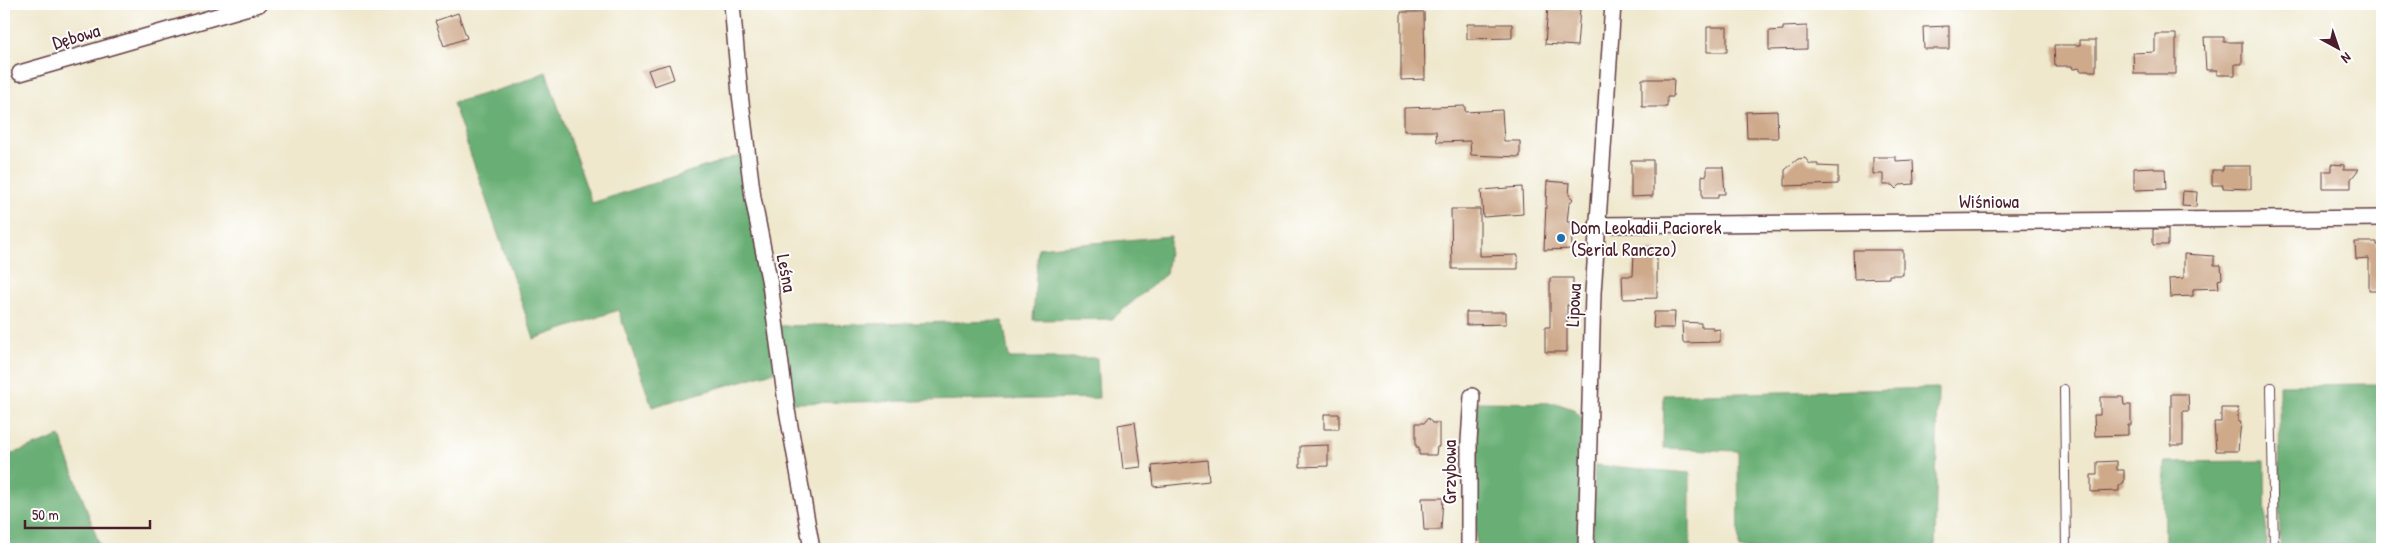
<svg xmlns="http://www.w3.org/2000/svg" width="2386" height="553" viewBox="0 0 2386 553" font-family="'Patrick Hand',sans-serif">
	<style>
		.forest { fill: #69af74; stroke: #5a6750 }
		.building { fill: #cea98a }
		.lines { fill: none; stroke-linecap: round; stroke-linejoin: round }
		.service-casing { stroke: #633d43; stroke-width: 10 }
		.minor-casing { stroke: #633d43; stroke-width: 18 }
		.service { stroke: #fff; stroke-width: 8 }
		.minor { stroke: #fff; stroke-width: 15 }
		.poi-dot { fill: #1f6fb2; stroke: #fff; stroke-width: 2 }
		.labels { text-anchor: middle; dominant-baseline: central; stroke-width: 4; stroke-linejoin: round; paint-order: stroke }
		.street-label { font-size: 19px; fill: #4a1f2b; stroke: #fff }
		.poi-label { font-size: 19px; fill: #4a1f2b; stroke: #fff; text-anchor: start }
	</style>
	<rect width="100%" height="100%" fill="#fff"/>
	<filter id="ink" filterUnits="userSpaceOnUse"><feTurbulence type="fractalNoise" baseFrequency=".02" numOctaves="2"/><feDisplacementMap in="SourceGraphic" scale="10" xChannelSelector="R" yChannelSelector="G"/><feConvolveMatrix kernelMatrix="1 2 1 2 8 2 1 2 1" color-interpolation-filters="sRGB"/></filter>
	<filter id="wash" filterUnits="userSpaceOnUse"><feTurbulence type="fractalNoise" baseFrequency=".0096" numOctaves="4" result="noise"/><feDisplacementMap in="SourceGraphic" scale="20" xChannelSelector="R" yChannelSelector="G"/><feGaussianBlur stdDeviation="1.12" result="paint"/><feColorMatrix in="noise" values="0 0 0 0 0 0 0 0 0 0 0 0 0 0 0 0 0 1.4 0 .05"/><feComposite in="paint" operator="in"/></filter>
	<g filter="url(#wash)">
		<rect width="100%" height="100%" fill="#efe8cd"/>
		<path class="forest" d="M546 72 592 203 741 155 776 371 652 407 618 310 534 339 453 103 511 86Z
			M1171 236 1166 274 1112 319 1033 320 1038 248Z
			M1003 321 1009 358H1097L1099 398 792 403 779 326Z
			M2379 384 2382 549H2280L2279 385Z
			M1938 388 1935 549H1739L1738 451 1663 448 1664 395Z
			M1477 402 1556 403 1573 409 1583 419 1577 549H1476Z
			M60 436 101 549H4V457Z
			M2265 461 2266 549H2165L2164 462Z
			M1595 465 1690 473V549H1592Z"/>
		<g id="blocks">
			<path class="building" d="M1548 7 1580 9 1577 46 1545 44Z
				M1401 12H1424L1425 79 1401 80Z
				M458 13 467 38 444 46 435 21Z
				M1467 24H1512V38L1467 39Z
				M1807 26V49L1769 50V31L1783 30V27Z
				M1949 26V49H1924L1923 27Z
				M1707 27H1727V52H1707Z
				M2155 34H2176V74H2134L2133 53 2155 52Z
				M2204 37H2224V42H2242V64H2235V75H2217V70H2206Z
				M2080 40H2096V71H2080V68L2073 69 2072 66H2055L2054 45H2080Z
				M669 64 674 79 654 86 648 70Z
				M1642 79H1674L1673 97H1667V107H1642Z
				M1465 106V112L1502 110 1504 141H1520V157L1471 155 1470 141 1437 142 1436 131H1404V108Z
				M1777 111 1778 138H1747L1746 112Z
				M1873 157H1896V161L1913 160 1914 184 1900 185 1896 189 1892 185H1883V174H1873Z
				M1805 158 1810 164H1818V166L1838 167V184L1785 186V170L1798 159Z
				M1631 160H1653V196L1631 197Z
				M2331 164 2344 165V169H2359L2351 179V188H2323V171H2331Z
				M2223 166H2251V189L2223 188V185H2212V170H2223Z
				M1707 167H1723L1725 194H1718V198H1702V176L1707 175Z
				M2154 167V169H2165L2166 189 2134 190V168Z
				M1547 181 1570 183 1569 195 1573 199 1569 204 1567 222H1571L1572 249 1544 250Z
				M1522 187 1523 214 1483 217 1481 190Z
				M2183 191 2197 192 2196 207 2182 206Z
				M1451 209H1480V256L1518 255V269H1452Z
				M2153 229H2168V245H2153Z
				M2355 242H2377V245H2382V291H2369V258L2356 259Z
				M1853 250H1903V275H1889V278L1854 279Z
				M1640 251H1657V298L1623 299 1622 276H1633L1634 252Z
				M2184 254 2214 256V265H2221L2222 279 2218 280 2219 288 2193 289V296L2170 297 2169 279 2184 278Z
				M1550 278H1573V305H1567V352H1545V327H1550Z
				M1466 312H1506V324L1466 325Z
				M1654 312H1675L1674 328H1653Z
				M1682 322 1701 323V327H1713V330L1720 329V342L1683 343Z
				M2171 394H2188L2189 411H2183V445H2171Z
				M2100 397H2123L2124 405H2131V425H2128V435L2095 436 2094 415H2100Z
				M2221 408H2238V422H2241L2238 451H2216L2214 422H2221Z
				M1324 414H1339V429H1324Z
				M1428 418 1432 423H1439V447H1437L1436 455H1419V447H1416V423H1424Z
				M1135 422 1141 467 1123 469 1118 425Z
				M1328 445V466L1300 467V446Z
				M1207 460 1209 481 1154 487 1152 466Z
				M2117 461V470H2124V482L2119 486V491L2091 492V475H2097V462Z
				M1422 498H1443L1441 530H1424Z"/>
		</g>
	</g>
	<g filter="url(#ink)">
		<use href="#blocks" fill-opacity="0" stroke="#633d43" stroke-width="1"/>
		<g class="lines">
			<defs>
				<path id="service" d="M2271 387 2274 549
					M2064 389 2066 549"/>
				<path id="minor" d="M732 4 740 94 753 198 770 284 787 410 812 549
					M20 73 259 4
					M1597 225 2382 218
					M1469 549V441L1472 396
					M1586 549 1593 293 1613 4"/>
			</defs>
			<use href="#service" class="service-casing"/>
			<use href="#minor" class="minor-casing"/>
			<use href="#service" class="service"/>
			<use href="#minor" class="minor"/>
		</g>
	</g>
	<circle class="poi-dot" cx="1561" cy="238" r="5"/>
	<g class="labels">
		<g class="street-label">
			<text transform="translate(76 36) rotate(-16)">Dębowa</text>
			<text x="1989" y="201">Wiśniowa</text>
			<text transform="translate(787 273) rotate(79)">Leśna</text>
			<text transform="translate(1573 305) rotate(-87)">Lipowa</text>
			<text transform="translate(1449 472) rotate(-90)">Grzybowa</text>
		</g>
		<g class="poi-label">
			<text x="1571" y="227">Dom Leokadii Paciorek<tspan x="1571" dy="22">(Serial Ranczo)</tspan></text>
		</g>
	</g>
	<rect width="2386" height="553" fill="none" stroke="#fff" stroke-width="20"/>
	<g transform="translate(2338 48) rotate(140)" stroke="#ffffff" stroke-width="4" paint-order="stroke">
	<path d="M0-4L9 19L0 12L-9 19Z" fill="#4a1f2b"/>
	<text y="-8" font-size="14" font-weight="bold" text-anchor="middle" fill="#4a1f2b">N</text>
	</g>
	<path d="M25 520v8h125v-8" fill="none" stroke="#4a1f2b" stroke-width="2.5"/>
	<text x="32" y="520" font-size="15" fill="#4a1f2b" stroke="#ffffff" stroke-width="4" paint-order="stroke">50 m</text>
</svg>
